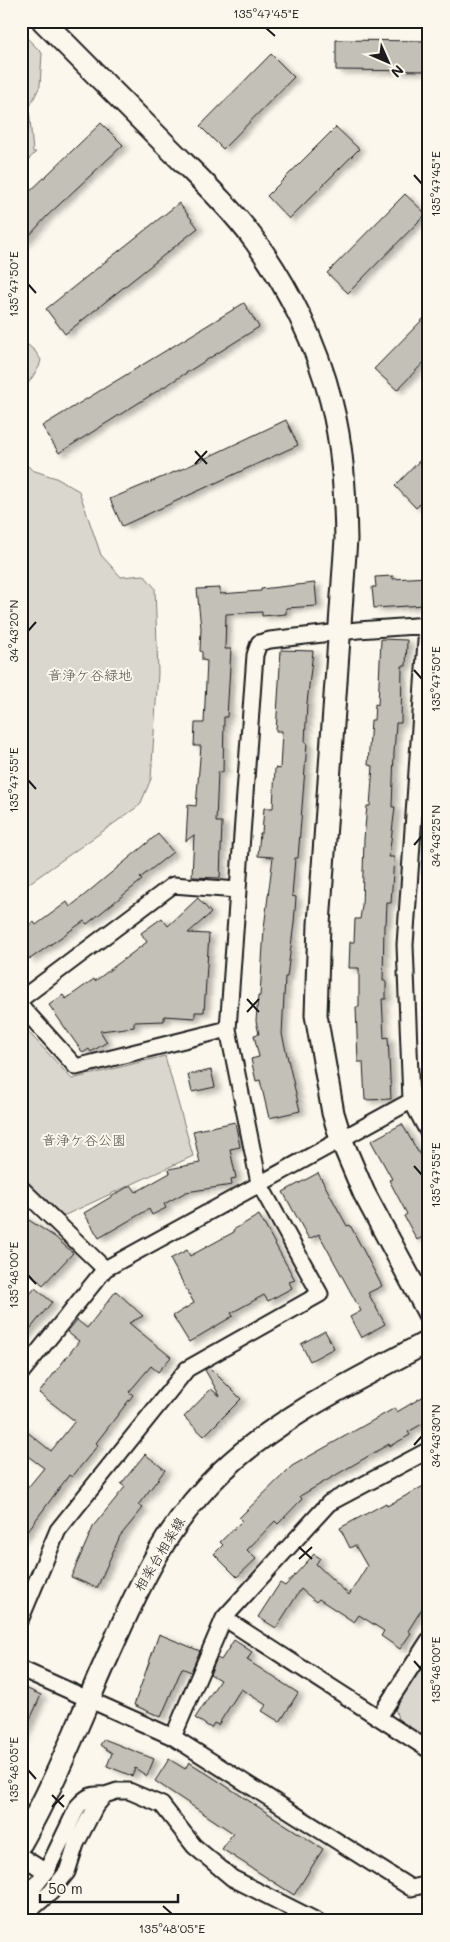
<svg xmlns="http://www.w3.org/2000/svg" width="450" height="1942" viewBox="0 0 450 1942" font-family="Mali,'Klee One',sans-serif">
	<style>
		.green { fill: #dad7ce; stroke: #7b7a75 }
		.building { fill: #c3c0b8; stroke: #1c1c1c; filter: url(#shadow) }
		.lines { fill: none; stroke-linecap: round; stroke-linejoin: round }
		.street-casing { stroke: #1c1c1c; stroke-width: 19 }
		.secondary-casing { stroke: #1c1c1c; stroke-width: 25 }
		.street { stroke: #fbf7ec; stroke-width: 15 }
		.secondary { stroke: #fbf7ec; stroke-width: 21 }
		.ticks { fill: none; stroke: #1c1c1c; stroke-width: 2 }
		.labels { text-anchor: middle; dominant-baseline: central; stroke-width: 4; stroke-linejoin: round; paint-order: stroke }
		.park-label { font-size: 14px; fill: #555451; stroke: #fbf7ec }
		.street-label { font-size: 14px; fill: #1c1c1c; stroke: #fbf7ec }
		.neatline { fill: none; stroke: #1c1c1c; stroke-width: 2 }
		.ticks-label { font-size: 12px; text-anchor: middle; fill: #1c1c1c }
	</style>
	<defs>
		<filter id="shadow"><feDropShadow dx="5.5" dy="3" stdDeviation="2.5" flood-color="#0004"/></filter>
	</defs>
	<rect width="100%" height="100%" fill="#fbf7ec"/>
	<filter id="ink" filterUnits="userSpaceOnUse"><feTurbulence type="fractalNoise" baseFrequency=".02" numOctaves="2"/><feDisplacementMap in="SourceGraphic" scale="10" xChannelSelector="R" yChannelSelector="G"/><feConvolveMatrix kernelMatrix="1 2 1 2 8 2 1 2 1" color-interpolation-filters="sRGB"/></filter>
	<g filter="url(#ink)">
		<path class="green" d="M21 32 42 53 40 86 29 108 33 152H36L21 167Z
			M21 339 35 351 41 360 39 367 21 394Z
			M21 459 32 470 56 478 79 491 101 555 121 577 144 575 155 588 158 673 151 779 140 805 21 889V756L23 751 21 745Z
			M21 1024 72 1079 165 1056 193 1156 63 1216 21 1175Z
			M429 1656V1740L398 1719 395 1708Z"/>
		<path class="building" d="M336 40 429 41V71L336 70Z
			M271 54 294 77 223 149 200 126Z
			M101 123 123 145 47 216 21 245V200Z
			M336 127 359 149 289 219 267 196Z
			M405 194 426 214 348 293 327 273Z
			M179 203 198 228 65 334 46 309Z
			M244 303 259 327 59 453 42 426Z
			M429 313V357L397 390 374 369Z
			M286 420 298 445 122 526 110 499 189 466Z
			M429 451V495L416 508 395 486Z
			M393 576V579L427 577 428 600 424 601 425 605 374 608 372 587H376L375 577Z
			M315 583 317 606 286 608V614L262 616V612L226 614 225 649H231L227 717H224L223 772H218L216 822H222L220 878 192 877 194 835 186 841 188 805 196 806 201 746H194L195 723H204L207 661 202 660V652L200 651 201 628 197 589 220 588V594L261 591V589Z
			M381 639 407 640 406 666H402L401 723H396L394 753 392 807H395L389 857H394L391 903H387L386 924H384L383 981H386V999H382L384 1038 388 1037 391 1099 365 1100 363 1062H358L356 1007H359V968H349L350 942H354L355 919H360L362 906 364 839 367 806H370L373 766 368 765 371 720H374L375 704 378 705Z
			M281 650 313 651 307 703 305 742 307 743 298 858H295L292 896 296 897 294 923 287 977H285L282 1034 300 1111 269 1118 260 1080 256 1081 251 1059 259 1057 254 1035 259 1034 256 1021 258 996H260L264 928 273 857 258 856 260 833H262L264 808H273L275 768 280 769 282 731H276Z
			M158 834 173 852 140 878 142 880 87 924 84 921 30 959 21 948V932L34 922 36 925 67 902 70 907Z
			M198 898 211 913 188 933 209 934 204 1012H195V1018L164 1016V1021L134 1022V1027L100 1031 107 1042 91 1052 89 1049 83 1053 49 1005 63 995 66 999 94 979 95 981 147 942 141 933 162 918 168 926Z
			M211 1070 215 1087 192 1092 188 1075Z
			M235 1122 240 1147 230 1149 236 1178 231 1179 232 1185 186 1192 164 1204 166 1208 152 1215 149 1209 99 1238 84 1213 131 1185 136 1192 170 1173 169 1169 200 1163 193 1131Z
			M402 1124 429 1171V1234L417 1240 404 1216 407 1214 389 1180 392 1179 371 1141Z
			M318 1173 347 1226 350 1225 382 1286 368 1293 385 1324 361 1338 350 1317 361 1311 319 1234 309 1239 283 1192Z
			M21 1215 55 1237 73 1253 43 1285 21 1265Z
			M259 1215 295 1280 289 1282 292 1288 268 1301 264 1295 231 1313 233 1316 189 1342 173 1316 194 1303 170 1259 187 1250 190 1256 234 1232 233 1230Z
			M35 1288 52 1302 21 1340V1305Z
			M116 1291 143 1316 129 1323 171 1357 158 1372 151 1366 129 1392 133 1395 96 1443 98 1445 72 1477 69 1475 21 1540V1496L44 1468 21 1451V1427L51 1451 75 1421 39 1393 79 1341 67 1332 77 1320 87 1328Z
			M325 1331 334 1348 310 1361 301 1344Z
			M209 1367 241 1399 204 1436 184 1417 211 1389 220 1396 205 1370Z
			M429 1393V1420L408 1432 410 1435 390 1446 389 1444 300 1496 302 1499 278 1524 275 1521 247 1550 256 1559 237 1577 214 1554 223 1545 220 1542 242 1521 239 1518 292 1466 395 1408 397 1412Z
			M145 1454 165 1470 138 1505 143 1508 120 1536 97 1588 71 1577 94 1525 125 1487 121 1484Z
			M429 1483V1611L423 1607 408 1631 411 1633 400 1649 381 1636 384 1631 359 1615 354 1622 319 1599 316 1602 301 1589 276 1628 258 1617 280 1583 285 1586 314 1554 320 1558 316 1564 349 1595 367 1566 355 1545 350 1548 340 1528 386 1503 387 1506Z
			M159 1634 200 1651 191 1672 182 1668 161 1717 134 1705Z
			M234 1640 252 1652 247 1660 298 1693 280 1722 262 1711 266 1705 241 1689 218 1725 214 1723 211 1728 195 1718 220 1680 210 1674 217 1658 221 1660Z
			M21 1686 41 1695 21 1740Z
			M104 1739 154 1759 147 1776 135 1768 132 1776 107 1766 112 1753 100 1745Z
			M169 1759 185 1769 189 1762 323 1849 294 1895 222 1849 233 1833 155 1781Z"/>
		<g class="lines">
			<defs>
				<path id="street" d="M427 626 405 945 411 1100 429 1134
					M21 999 173 885 237 890
					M21 1006 76 1067 228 1029
					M21 1188 105 1269
					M21 1373 105 1269 429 1091
					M21 1618 58 1530 187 1369 320 1294 259 1183 228 1029 255 655 259 643 270 640 358 630 429 625
					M224 1618 329 1503 429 1450
					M21 1669 173 1737 224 1618 429 1750
					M379 1717 429 1640
					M173 1737 411 1888 429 1884
					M21 1856 46 1872
					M21 1903 46 1872 78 1806C87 1796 92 1794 105 1795
					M21 1918 51 1892 67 1872 76 1844 95 1807 105 1795 117 1791H129L162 1805 194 1846 232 1878 317 1921"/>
				<path id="secondary" d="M43 21C86 64 128 107 171 150 200 179 231 208 255 241 289 288 317 345 331 401 343 446 345 493 346 539L319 924 316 1015 333 1113 341 1139 364 1193 429 1314
					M21 1843C57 1780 82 1713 112 1647 141 1581 168 1523 221 1472 280 1415 358 1380 429 1341"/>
			</defs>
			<use href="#street" class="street-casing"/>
			<use href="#secondary" class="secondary-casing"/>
			<use href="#street" class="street"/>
			<use href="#secondary" class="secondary"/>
		</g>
	</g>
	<path class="ticks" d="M266 28 275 36M414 175 422 184M28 284 36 293M195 451 207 464M195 464 207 451M28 631 36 622M414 670 422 679M28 780 36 789M414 845 422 836M247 999 259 1012M247 1012 259 999M414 1166 422 1175M28 1275 36 1284M414 1445 422 1436M299 1547 312 1559M299 1559 312 1547M414 1661 422 1670M28 1770 36 1779M52 1795 64 1807M52 1807 64 1795M163 1906 172 1914"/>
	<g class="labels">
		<g class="park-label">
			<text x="90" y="674">音浄ケ谷緑地</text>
			<text x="84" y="1139">音浄ケ谷公園</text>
		</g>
		<g class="street-label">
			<text transform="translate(159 1554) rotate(-59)">相楽台相楽線</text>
		</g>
	</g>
	<rect width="450" height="1942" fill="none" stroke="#fbf7ec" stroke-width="55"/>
	<g transform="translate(388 62) rotate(135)" stroke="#fbf7ec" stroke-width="4" paint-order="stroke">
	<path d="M0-4L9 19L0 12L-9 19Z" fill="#1c1c1c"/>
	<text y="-8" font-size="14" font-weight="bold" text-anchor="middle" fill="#1c1c1c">N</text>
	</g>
	<path d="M40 1894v8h138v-8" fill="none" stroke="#1c1c1c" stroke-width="2.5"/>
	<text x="48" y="1894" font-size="15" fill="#1c1c1c" stroke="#fbf7ec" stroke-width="4" paint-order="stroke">50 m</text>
	<rect x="28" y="28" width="394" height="1886" class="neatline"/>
	<g class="ticks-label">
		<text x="266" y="18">135°47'45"E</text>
		<text transform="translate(436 184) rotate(-90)" y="4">135°47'45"E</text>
		<text transform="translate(14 284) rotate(-90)" y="4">135°47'50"E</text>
		<text transform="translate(14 631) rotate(-90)" y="4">34°43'20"N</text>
		<text transform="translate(436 679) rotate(-90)" y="4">135°47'50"E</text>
		<text transform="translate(14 780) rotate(-90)" y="4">135°47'55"E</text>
		<text transform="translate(436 836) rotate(-90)" y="4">34°43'25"N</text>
		<text transform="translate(436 1175) rotate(-90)" y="4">135°47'55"E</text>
		<text transform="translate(14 1275) rotate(-90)" y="4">135°48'00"E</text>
		<text transform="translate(436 1436) rotate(-90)" y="4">34°43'30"N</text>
		<text transform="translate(436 1670) rotate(-90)" y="4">135°48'00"E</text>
		<text transform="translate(14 1770) rotate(-90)" y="4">135°48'05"E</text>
		<text x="172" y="1933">135°48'05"E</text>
	</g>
</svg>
